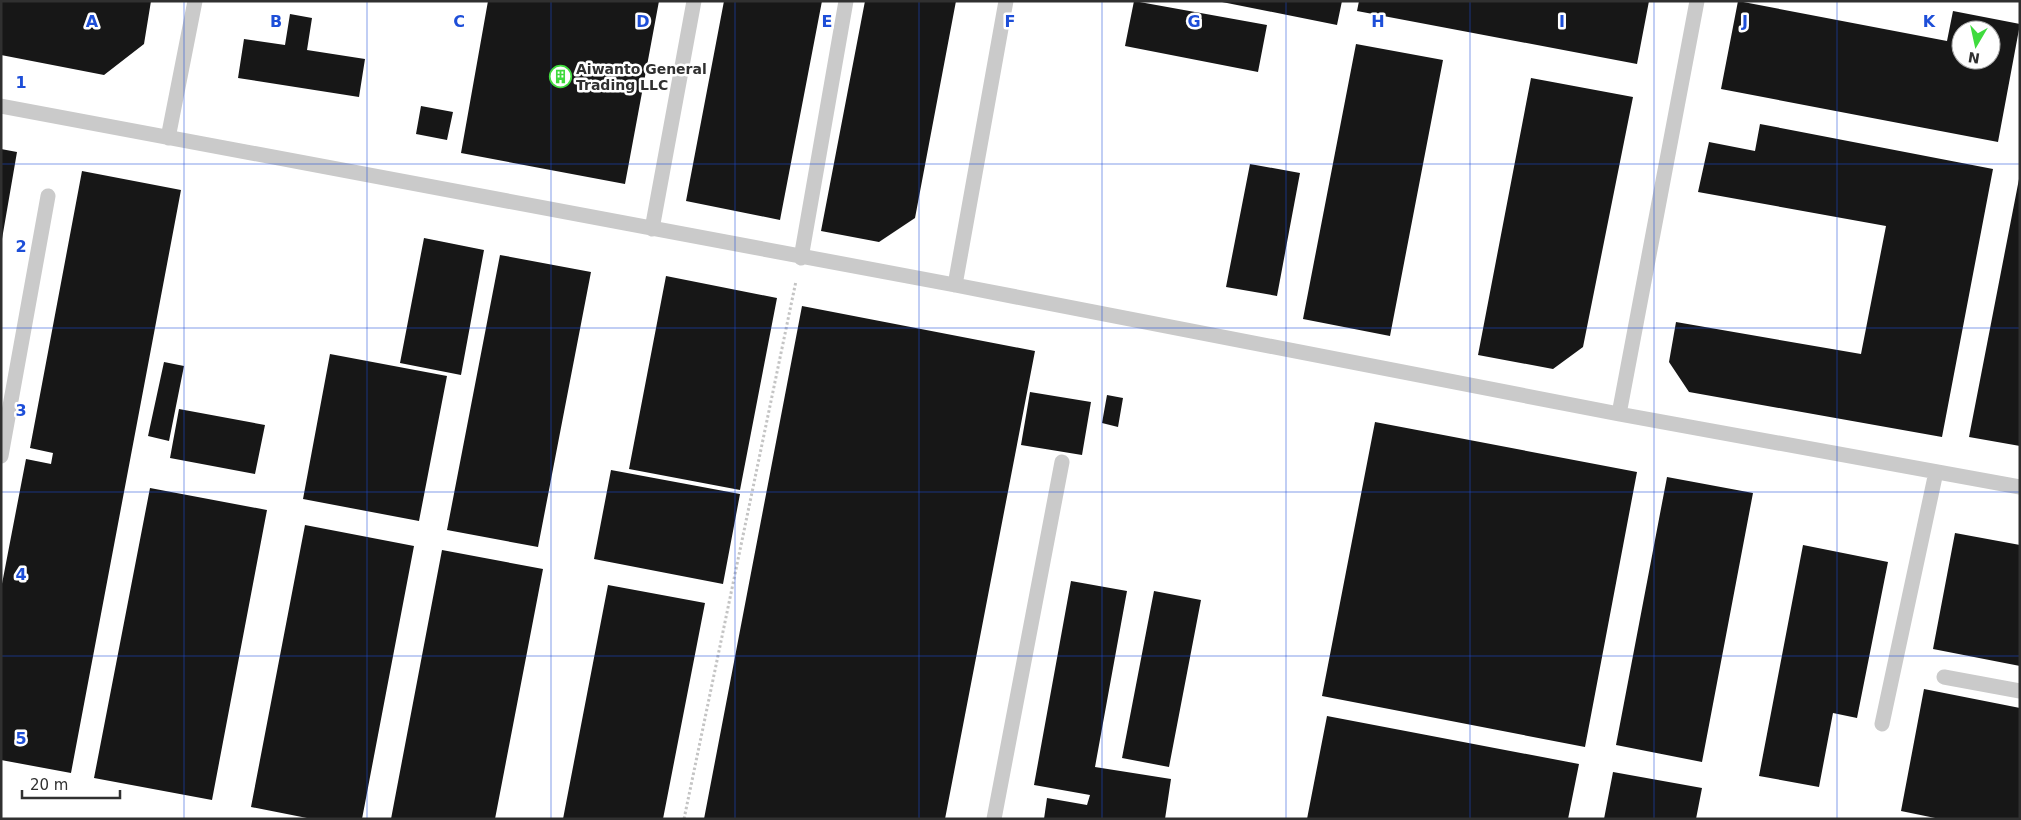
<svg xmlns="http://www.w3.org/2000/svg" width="2021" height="820" viewBox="0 0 2021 820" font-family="'DejaVu Sans',sans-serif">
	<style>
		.building { fill: #171717; fill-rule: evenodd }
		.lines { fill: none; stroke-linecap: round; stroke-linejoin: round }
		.path { stroke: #c4c4c4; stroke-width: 3; stroke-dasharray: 2.5 2.5; stroke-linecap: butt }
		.service { stroke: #cacaca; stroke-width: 15 }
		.grid { fill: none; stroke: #1d4ed8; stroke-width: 1; stroke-opacity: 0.55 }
		.labels { text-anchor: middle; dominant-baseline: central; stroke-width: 5; stroke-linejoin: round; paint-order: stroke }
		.poi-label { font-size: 14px; font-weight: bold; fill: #303030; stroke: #fff; text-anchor: start }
		.grid-label { font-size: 16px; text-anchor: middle; font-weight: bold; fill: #1d4ed8; stroke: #fff; stroke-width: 5; stroke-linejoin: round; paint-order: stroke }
	</style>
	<rect width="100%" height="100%" fill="#fff"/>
	<path class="building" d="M1 1H151L144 44 104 75 1 55Z
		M488 1H659L625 184 461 153Z
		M724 1H822L780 220 686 201Z
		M865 1H956L915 218 879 242 821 231Z
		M1134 1 1267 25 1258 72 1125 46Z
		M1217 1H1342L1337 25Z
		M1359 1H1649L1637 64 1357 11Z
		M1738 1 1947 41 1953 11 2020 24 1998 142 1721 89ZM1961 30H1991V60H1961Z
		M290 14 312 18 307 50 365 59 359 97 238 78 244 39 285 45Z
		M1356 44 1443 60 1390 336 1303 319Z
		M1531 78 1633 97 1583 347 1553 369 1478 355Z
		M421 106 453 112 447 140 416 134Z
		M1760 124 1993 169 1942 437 1689 392 1669 362 1676 322 1861 354 1886 226 1698 192 1709 142 1755 151Z
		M1 149 17 152 2 239H1Z
		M1250 164 1300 173 1277 296 1226 287Z
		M82 171 181 190 71 773 1 760V589L26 459 51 464 53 453 30 448Z
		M2019 179H2020V446L1969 437Z
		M424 238 484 250 461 375 400 363Z
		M500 255 591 272 538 547 447 530Z
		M666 276 777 298 740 490 629 469Z
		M802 306 1035 351 945 819H704Z
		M330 354 447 376 419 521 303 499Z
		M164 362 184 366 169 441 148 436Z
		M1030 392 1091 402 1082 455 1021 445Z
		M1107 395 1123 398 1118 427 1102 423Z
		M179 409 265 425 255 474 170 458Z
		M1375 422 1637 472 1585 747 1322 696Z
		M611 470 740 494 723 584 594 559Z
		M1667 477 1753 493 1702 762 1616 745Z
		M150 488 267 510 212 800 94 778Z
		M305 525 414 546 362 819H312L251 807Z
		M1955 533 2020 545V666L1933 649Z
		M1803 545 1888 562 1857 718 1833 713 1819 787 1759 776Z
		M442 550 543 569 495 819H391Z
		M1071 581 1127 591 1095 767 1171 779 1165 819H1044L1047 798 1087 805 1090 795 1034 785Z
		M608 585 705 603 663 819H563Z
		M1154 591 1201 600 1169 767 1122 758Z
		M1924 689 2020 708V819H1940L1901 811Z
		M1327 716 1579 764 1568 819H1307Z
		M1613 772 1702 788 1696 819H1604Z"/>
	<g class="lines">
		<path class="path" d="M684 819 796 281"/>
		<path class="service" d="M1 106 955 285 1619 414 2020 487
			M168 138 195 1
			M652 229 694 1
			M801 258 846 1
			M955 285 1006 1
			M1619 414 1697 1
			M1 456 48 196
			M1944 677 2020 691
			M1882 724 1936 472
			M994 819 1062 462"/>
	</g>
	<path class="grid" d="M184 1V819M367 1V819M551 1V819M735 1V819M919 1V819M1102 1V819M1286 1V819M1470 1V819M1654 1V819M1837 1V819M1 164H2020M1 328H2020M1 492H2020M1 656H2020"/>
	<defs>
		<symbol id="building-ring" viewBox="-11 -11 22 22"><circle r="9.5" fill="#fff" stroke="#3fdb3e" stroke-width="1.5"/><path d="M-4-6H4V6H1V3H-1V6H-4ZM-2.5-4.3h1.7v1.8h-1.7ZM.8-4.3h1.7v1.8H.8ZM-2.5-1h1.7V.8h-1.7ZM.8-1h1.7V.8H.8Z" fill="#3fdb3e"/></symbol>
	</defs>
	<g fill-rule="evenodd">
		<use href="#building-ring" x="548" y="64" width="25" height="25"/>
	</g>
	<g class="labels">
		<g class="poi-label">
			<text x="576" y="69">Aiwanto General<tspan x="576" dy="16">Trading LLC</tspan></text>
		</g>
	</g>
	<g class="grid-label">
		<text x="92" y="27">A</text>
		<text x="276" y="27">B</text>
		<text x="459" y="27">C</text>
		<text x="643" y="27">D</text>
		<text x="827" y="27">E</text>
		<text x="1010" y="27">F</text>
		<text x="1194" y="27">G</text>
		<text x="1378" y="27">H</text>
		<text x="1562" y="27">I</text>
		<text x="1745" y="27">J</text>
		<text x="1929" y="27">K</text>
		<text x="21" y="88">1</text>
		<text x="21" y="252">2</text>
		<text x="21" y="416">3</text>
		<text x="21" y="580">4</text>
		<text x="21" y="744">5</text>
	</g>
	<rect width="2021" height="820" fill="none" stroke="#303030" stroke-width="5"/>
	<g transform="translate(1976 45) rotate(189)"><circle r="24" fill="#ffffff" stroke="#acacac"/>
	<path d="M0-4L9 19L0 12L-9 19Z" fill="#3fdb3e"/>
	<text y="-8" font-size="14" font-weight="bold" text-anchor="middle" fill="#303030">N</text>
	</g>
	<path d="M22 790v8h98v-8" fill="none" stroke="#303030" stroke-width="2.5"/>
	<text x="30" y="790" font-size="15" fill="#303030" stroke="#ffffff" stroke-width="4" paint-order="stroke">20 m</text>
</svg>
